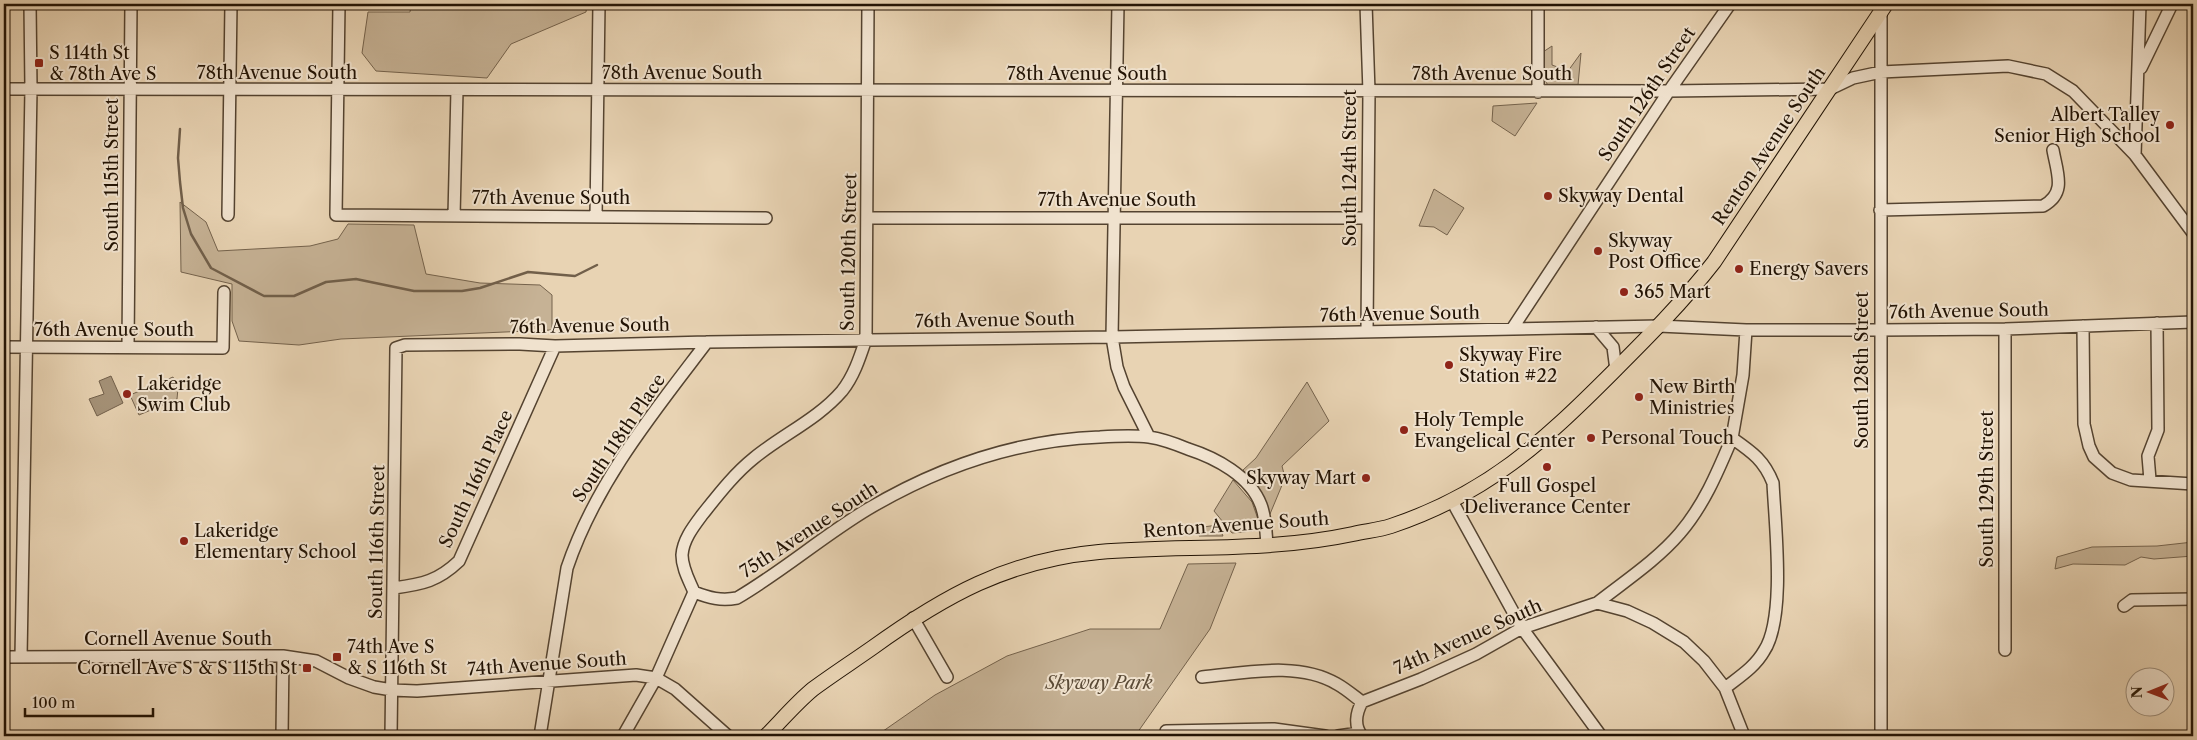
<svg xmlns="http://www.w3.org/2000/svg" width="2197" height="740" viewBox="0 0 2197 740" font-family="'Libre Caslon Text',serif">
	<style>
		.green { fill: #c6b295; stroke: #74624c }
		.water { fill: #a59278; stroke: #715f4a }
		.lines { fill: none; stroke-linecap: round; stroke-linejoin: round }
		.stream { stroke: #715f4a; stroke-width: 2.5 }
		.minor-casing { stroke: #544330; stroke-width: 14 }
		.major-casing { stroke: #221304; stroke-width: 16 }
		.minor { stroke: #f0e2ce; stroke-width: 11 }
		.major { stroke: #e8d3b3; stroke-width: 14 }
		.poi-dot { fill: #8f2418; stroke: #f0e2ce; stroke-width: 2 }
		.labels { text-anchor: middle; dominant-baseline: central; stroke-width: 4; stroke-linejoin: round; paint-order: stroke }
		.poi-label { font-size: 18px; fill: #221304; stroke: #f0e2ce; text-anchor: start }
		.street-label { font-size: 18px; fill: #221304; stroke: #f0e2ce }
		.park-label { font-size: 18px; font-style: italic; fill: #5b4b37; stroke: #f0e2ce }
	</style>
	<rect width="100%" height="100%" fill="#e8d3b3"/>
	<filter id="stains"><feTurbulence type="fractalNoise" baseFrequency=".004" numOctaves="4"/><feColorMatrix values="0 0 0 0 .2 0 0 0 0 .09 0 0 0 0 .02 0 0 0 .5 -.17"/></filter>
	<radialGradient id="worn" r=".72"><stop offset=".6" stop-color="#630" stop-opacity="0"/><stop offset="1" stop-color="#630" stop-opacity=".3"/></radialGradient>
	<path class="green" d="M411 4H587L586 12 511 44 487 78 376 71 362 53 368 12H410Z
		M1552 46V65L1568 71 1581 53 1578 85H1548L1543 78V52Z
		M1537 103 1515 136 1492 121 1493 106Z
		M1434 189 1464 208 1447 235 1434 227 1419 226Z
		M180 202 206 222 218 251 310 246 338 239 348 224 414 225 426 274 480 283 540 285 552 295V330L341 339 299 345 239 341 232 321V284L181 272Z
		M173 377 178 388 177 399 139 415 130 395Z
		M1307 382 1329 421 1282 466 1285 478 1270 514 1260 490 1243 470 1256 458Z
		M1233 480 1252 502 1259 522 1252 531 1232 533 1214 511Z
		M1218 525 1223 536H1199L1203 527Z
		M2193 542V556L2154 559 2141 557 2125 565 2073 564 2055 569 2057 557 2092 547 2157 546Z
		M1236 563 1210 629 1135 736H876L935 695 1007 656 1090 629H1160L1188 564Z"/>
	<path class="water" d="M111 376 123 403 97 416 89 399 104 394 99 381Z"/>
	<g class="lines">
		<path class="stream" d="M180 129 178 158 180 182 183 208 191 234 211 268 264 296H294L326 282 356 279 414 291H462L480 288 528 272 575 276 597 265"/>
		<defs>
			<path id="minor" d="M339 4 336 215 766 218
				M1118 4 1112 337 1117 367 1124 387 1149 437
				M1366 4 1369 92 1367 332
				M1538 4V92
				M2141 68 2172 4
				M4 89 1669 91 1830 89 1853 78 1881 72 2008 66 2046 74 2073 91 2135 155 2193 233
				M2135 155 2140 4
				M1880 210 2043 206C2067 193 2057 173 2053 150
				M228 215 231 4
				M454 216 457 90
				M596 216 599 4
				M867 218H1367
				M2083 326 2084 424 2089 446 2094 457 2112 473 2131 480 2193 484
				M1596 327 1613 347 1616 370
				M1512 329 1669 91 1730 4
				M2005 329V650
				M4 347 223 348 224 292
				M128 347 131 4
				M2150 480 2148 456 2158 430 2157 323
				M1452 501 1522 628 1601 736
				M394 588C423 584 438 581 459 561L555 346
				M694 592C709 598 721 601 737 598 783 571 823 536 868 509 939 467 1017 440 1100 437 1115 436 1133 435 1149 437 1162 439 1176 444 1188 449 1216 458 1250 476 1261 505 1266 518 1266 532 1267 546
				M1597 603C1625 581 1657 560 1680 533 1704 505 1718 471 1732 438
				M2124 606 2132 600 2193 599
				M913 618 947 677
				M4 657 283 656 316 661 349 678 374 687 392 690 417 691 636 675 656 678 675 689 728 736
				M21 657 31 89 30 4
				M1202 677C1245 673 1298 661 1337 684 1346 689 1354 696 1362 702
				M1166 731 1274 729 1325 736
				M282 736 283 656
				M391 736 396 348 405 345 520 344 555 346 707 342 1112 337 1659 326 1746 330H1880L2005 329 2193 322
				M540 736 567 568C596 482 653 413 707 342
				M623 736 656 678 694 592C689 580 682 568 682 555 683 540 693 527 702 515 718 495 734 474 754 458 782 435 818 419 842 391 854 376 860 357 866 339L868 4
				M1338 736 1359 733
				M1362 736C1354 726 1356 713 1362 702L1421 679 1476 654 1522 628 1597 603 1627 611 1653 623 1684 642 1704 661 1725 688
				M1744 736 1725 688C1739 677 1755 667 1764 651 1786 618 1775 525 1773 483 1764 460 1752 452 1732 438L1743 375 1746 330
				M1881 736V8"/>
			<path id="major" d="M766 736C781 721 796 703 813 689 832 675 852 662 872 648 944 596 1008 560 1099 552 1184 545 1269 552 1353 534 1366 531 1379 530 1391 526 1487 494 1543 442 1612 373 1648 337 1683 302 1714 262L1886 4"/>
		</defs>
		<use href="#minor" class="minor-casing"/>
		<use href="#major" class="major-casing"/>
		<use href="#minor" class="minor"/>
		<use href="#major" class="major"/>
	</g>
	<g class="poi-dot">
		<rect x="34" y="58" width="10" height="10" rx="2.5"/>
		<circle cx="2170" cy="125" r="5"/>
		<circle cx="1548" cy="196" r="5"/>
		<circle cx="1598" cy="251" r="5"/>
		<circle cx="1739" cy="269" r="5"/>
		<circle cx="1624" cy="292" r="5"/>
		<circle cx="1449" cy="365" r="5"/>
		<circle cx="127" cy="394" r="5"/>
		<circle cx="1639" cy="397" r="5"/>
		<circle cx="1404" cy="430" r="5"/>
		<circle cx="1591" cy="438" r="5"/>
		<circle cx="1547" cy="467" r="5"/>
		<circle cx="1366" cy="478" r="5"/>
		<circle cx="184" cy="541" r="5"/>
		<rect x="332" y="652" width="10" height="10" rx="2.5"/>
		<rect x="302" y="663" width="10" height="10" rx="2.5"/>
	</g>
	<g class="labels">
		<g class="poi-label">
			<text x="49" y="53">S 114th St<tspan x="49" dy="21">&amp; 78th Ave S</tspan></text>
			<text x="2160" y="115" text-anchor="end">Albert Talley<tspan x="2160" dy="21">Senior High School</tspan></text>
			<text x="1558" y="196">Skyway Dental</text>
			<text x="1608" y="241">Skyway<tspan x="1608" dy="21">Post Office</tspan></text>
			<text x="1749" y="269">Energy Savers</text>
			<text x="1634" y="292">365 Mart</text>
			<text x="1459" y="355">Skyway Fire<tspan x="1459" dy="21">Station #22</tspan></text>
			<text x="137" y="384">Lakeridge<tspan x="137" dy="21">Swim Club</tspan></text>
			<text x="1649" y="387">New Birth<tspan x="1649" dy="21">Ministries</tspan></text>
			<text x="1414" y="420">Holy Temple<tspan x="1414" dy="21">Evangelical Center</tspan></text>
			<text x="1601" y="438">Personal Touch</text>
			<text x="1356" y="478" text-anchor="end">Skyway Mart</text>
			<text x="1547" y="486" text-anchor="middle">Full Gospel<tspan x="1547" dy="21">Deliverance Center</tspan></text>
			<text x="194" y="531">Lakeridge<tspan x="194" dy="21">Elementary School</tspan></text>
			<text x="347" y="647">74th Ave S<tspan x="347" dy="21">&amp; S 116th St</tspan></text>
			<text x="297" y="668" text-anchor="end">Cornell Ave S &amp; S 115th St</text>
		</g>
		<g class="street-label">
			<text x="277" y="73">78th Avenue South</text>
			<text x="682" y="73">78th Avenue South</text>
			<text x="1087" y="74">78th Avenue South</text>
			<text x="1492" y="74">78th Avenue South</text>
			<text transform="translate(1647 94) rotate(-56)">South 126th Street</text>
			<text transform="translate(1769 146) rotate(-56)">Renton Avenue South</text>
			<text transform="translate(1350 168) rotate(-90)">South 124th Street</text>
			<text transform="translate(112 175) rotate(-90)">South 115th Street</text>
			<text x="551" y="198">77th Avenue South</text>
			<text x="1117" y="200">77th Avenue South</text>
			<text transform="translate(849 252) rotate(-89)">South 120th Street</text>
			<text transform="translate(1969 311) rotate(-1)">76th Avenue South</text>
			<text transform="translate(1400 314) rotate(-1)">76th Avenue South</text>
			<text transform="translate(995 320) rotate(-1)">76th Avenue South</text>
			<text transform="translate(590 326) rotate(-1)">76th Avenue South</text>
			<text x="114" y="330">76th Avenue South</text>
			<text transform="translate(1862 370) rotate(-90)">South 128th Street</text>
			<text transform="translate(619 438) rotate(-56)">South 118th Place</text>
			<text transform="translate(476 479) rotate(-65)">South 116th Place</text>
			<text transform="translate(1987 489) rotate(-90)">South 129th Street</text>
			<text transform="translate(1236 525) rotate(-4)">Renton Avenue South</text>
			<text transform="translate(809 530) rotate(-33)">75th Avenue South</text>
			<text transform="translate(377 542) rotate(-89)">South 116th Street</text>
			<text transform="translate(1468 637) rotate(-24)">74th Avenue South</text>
			<text x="178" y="639">Cornell Avenue South</text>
			<text transform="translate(547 664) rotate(-4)">74th Avenue South</text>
		</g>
		<g class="park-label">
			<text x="1099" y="683">Skyway Park</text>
		</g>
	</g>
	<rect width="2197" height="740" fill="none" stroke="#e8d3b3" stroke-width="20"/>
	<rect x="5" y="5" width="2187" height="730" fill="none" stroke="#221304" stroke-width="2.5"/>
	<rect x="10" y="10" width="2177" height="720" fill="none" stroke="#221304"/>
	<g transform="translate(2150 692) rotate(269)"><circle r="24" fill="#f0e2ce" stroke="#9e8f7d"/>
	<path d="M0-4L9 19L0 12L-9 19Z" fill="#8f2418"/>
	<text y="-8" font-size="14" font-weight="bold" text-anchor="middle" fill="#221304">N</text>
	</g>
	<path d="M25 708v8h128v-8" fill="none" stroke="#221304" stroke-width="2.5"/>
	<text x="32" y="708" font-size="15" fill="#221304" stroke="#f0e2ce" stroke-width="4" paint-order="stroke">100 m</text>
	<rect width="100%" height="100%" filter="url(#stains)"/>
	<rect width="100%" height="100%" fill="url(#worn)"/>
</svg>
